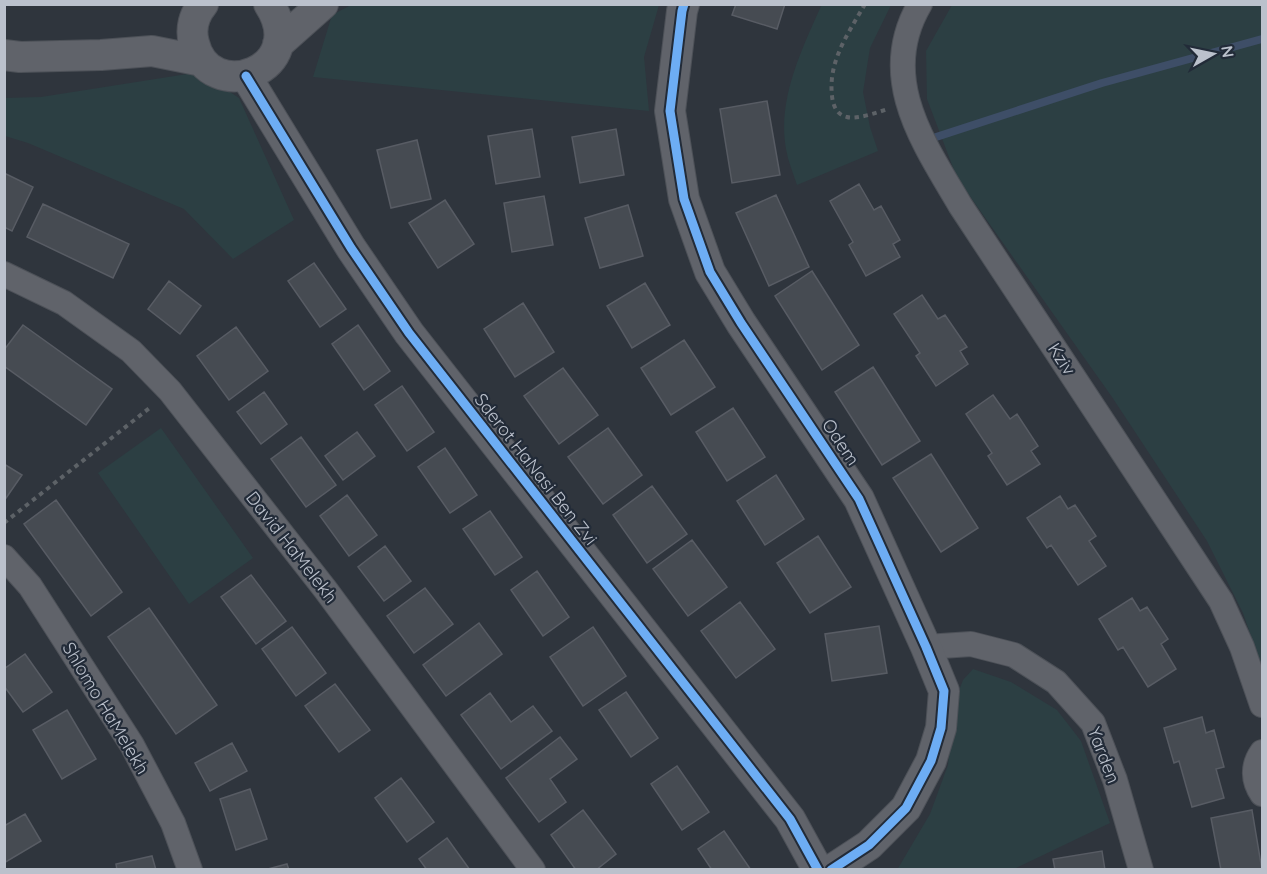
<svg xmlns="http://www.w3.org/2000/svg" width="1267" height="874" viewBox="0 0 1267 874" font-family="Quicksand,sans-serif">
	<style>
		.green { fill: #2c3f43 }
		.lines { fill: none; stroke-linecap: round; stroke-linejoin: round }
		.stream { stroke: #3e4e67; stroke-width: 8 }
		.building { fill: #464b52; stroke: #585c64; stroke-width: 1.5 }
		.minor-casing { stroke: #4d5158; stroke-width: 26 }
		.tertiary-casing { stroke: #4d5158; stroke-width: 32 }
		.path { stroke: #5d6267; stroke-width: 4; stroke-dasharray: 4.5 4.5; stroke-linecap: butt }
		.minor { stroke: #60636a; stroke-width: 24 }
		.tertiary { stroke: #60636a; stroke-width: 30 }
		.cycleway-casing { stroke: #222b38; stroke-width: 13 }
		.cycleway { stroke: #6dadf4; stroke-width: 9 }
		.labels { text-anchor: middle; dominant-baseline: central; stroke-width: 4.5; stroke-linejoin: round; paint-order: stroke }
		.street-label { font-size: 18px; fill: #bbc1cc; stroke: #222b38 }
	</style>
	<rect width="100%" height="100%" fill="#2f353d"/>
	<path class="green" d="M822 4 891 5 870 48 863 92 870 127 878 151 797 185C793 173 788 161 786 149 777 99 802 49 822 4Z
		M351 5H659L644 57 649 111 313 77 332 15Z
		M952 5H1262V668L1243 613 1207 541 1112 397 957 178 927 99 926 51Z
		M200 72 239 98 294 220 233 259 184 209 28 143 5 136 4 98 41 97Z
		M161 428 253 558 189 604 98 473Z
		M973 669 1011 682 1057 710 1081 741 1110 823 1014 869 897 870 930 814 948 765 953 706 963 680Z"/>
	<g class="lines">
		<path class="stream" d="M930 139 1102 83 1262 39"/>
	</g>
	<path class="building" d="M736 4H785L777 29 732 15Z
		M767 101 780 175 732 183 720 109Z
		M532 129 540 177 496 184 488 136Z
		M616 129 624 175 580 183 572 137Z
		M417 140 431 199 391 208 377 150Z
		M4 173 33 187 12 231 4 227Z
		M859 184 874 210 881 206 900 240 893 244 900 257 866 276 849 245 853 242 830 201Z
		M776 195 809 267 769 286 736 213Z
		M544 196 553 245 512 252 504 203Z
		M445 200 474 244 438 268 409 223Z
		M43 204 129 244 113 278 27 237Z
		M628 205 643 256 600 268 585 218Z
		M314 263 346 309 320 327 288 281Z
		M812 271 859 345 822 370 775 296Z
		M169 281 201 306 180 334 148 309Z
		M645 283 670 325 632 348 607 306Z
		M922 295 938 319 945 315 967 347 960 351 968 364 936 386 916 356 920 353 894 314Z
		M523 303 554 352 515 377 484 329Z
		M23 325 112 389 86 425 4 366V350Z
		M358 325 390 371 364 390 332 344Z
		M236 327 268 371 229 400 197 356Z
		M684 340 715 387 671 415 641 368Z
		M873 367 920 441 882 465 835 392Z
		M563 368 598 415 559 444 524 396Z
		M402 386 434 432 407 451 375 405Z
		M264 392 287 424 261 444 237 412Z
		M993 395 1010 419 1017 414 1038 446 1031 451 1040 464 1007 485 988 456 992 453 966 414Z
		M733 408 765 457 727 481 696 432Z
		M608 428 642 475 603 504 568 457Z
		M357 432 375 456 343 480 325 456Z
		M301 437 336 485 306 507 271 459Z
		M445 448 477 495 450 513 418 467Z
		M931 454 978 528 941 552 893 478Z
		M4 464 22 475 4 501Z
		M776 475 804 519 765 545 737 501Z
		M652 486 687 534 647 563 613 515Z
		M347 495 377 535 349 556 320 516Z
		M1060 496 1068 509 1075 505 1096 536 1089 541 1106 566 1078 585 1051 545 1047 548 1027 518Z
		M56 500 122 592 91 616 24 524Z
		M490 511 522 557 495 575 463 529Z
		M818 536 851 587 810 613 777 563Z
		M692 540 727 587 688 616 653 569Z
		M385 546 411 581 384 601 358 567Z
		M537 571 569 617 543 636 511 590Z
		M251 575 286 621 256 644 221 597Z
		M425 588 453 624 414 653 387 616Z
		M1132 598 1140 611 1147 607 1168 639 1161 644 1176 669 1148 687 1123 647 1118 650 1099 619Z
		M740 602 775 649 736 678 701 631Z
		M149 608 217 705 176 734 108 637Z
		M479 623 502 654 446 696 423 665Z
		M879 626 887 673 832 681 825 634Z
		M292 627 326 673 296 696 262 649Z
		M593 627 626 676 583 706 550 657Z
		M25 654 52 692 23 712 4 686V669Z
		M335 684 370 730 339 752 305 706Z
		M626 692 658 738 631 757 599 710Z
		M490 693 511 722 533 706 552 731 501 769 461 715Z
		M67 710 96 759 62 779 33 730Z
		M1202 717 1206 733 1214 730 1224 767 1216 769 1224 798 1192 807 1179 761 1174 763 1164 728Z
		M560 737 577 759 550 779 566 802 539 822 506 778Z
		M232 743 247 771 210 791 195 763Z
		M677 766 709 812 682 830 651 784Z
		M401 778 434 822 407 842 375 798Z
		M250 789 267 839 236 850 220 799Z
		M583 810 616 854 596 870H576L551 835Z
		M1252 810 1262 870H1221L1211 818Z
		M25 814 41 841 4 863V826Z
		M724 831 751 870H712L698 849Z
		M447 838 470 870H427L419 859Z
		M1102 851 1105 870H1055L1053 859Z
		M152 856 156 870H117L116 864Z
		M287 864 289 870H264Z"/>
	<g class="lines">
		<defs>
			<path id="minor" d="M920 4C877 77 923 142 960 205L1221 601 1242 647 1262 705
				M4 274 64 303 131 351 170 391 325 589 533 870
				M4 557 30 586 132 745 173 823 190 870
				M926 647 971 644 1014 655 1056 682 1093 723 1115 780 1141 870
				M1262 752C1252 766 1253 781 1262 794"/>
			<path id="tertiary" d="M203 4C194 15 190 29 194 43 209 107 312 70 269 4
				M684 4 682 11 670 111 684 199 710 272 741 323 859 499 926 647 944 691 941 728 931 761 906 808 869 845 831 870
				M278 44 323 4
				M4 55 20 57 101 55 152 51 202 61
				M246 76 351 248 409 333 790 819 818 870"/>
		</defs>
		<use href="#minor" class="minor-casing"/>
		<use href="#tertiary" class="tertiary-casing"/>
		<path class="path" d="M865 4C848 34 828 61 832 96 833 106 837 115 847 117 857 120 878 112 888 109
			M4 523 152 406"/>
		<use href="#minor" class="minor"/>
		<use href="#tertiary" class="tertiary"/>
		<defs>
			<path id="cycleway" d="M684 4 682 11 670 111 684 199 710 272 741 323 859 499 926 647 944 691 941 728 931 761 906 808 869 845 831 870
				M246 76 351 248 409 333 790 819 818 870"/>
		</defs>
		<use href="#cycleway" class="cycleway-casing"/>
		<use href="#cycleway" class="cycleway"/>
	</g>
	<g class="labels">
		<g class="street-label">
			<text transform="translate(1062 359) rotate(57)">Kziv</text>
			<text transform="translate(841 442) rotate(56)">Odem</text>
			<text transform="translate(536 469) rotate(52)">Sderot HaNasi Ben Zvi</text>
			<text transform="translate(292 547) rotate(52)">David HaMelekh</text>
			<text transform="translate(106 708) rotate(59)">Shlomo HaMelekh</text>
			<text transform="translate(1104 755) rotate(69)">Yarden</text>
		</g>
	</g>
	<rect width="1267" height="874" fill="none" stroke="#bbc1cc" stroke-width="12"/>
	<g transform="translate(1213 54) rotate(81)" stroke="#222b38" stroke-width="4.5" paint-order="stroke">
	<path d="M0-4.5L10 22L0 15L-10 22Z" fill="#bbc1cc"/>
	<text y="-9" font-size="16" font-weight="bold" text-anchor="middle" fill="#bbc1cc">N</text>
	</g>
</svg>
